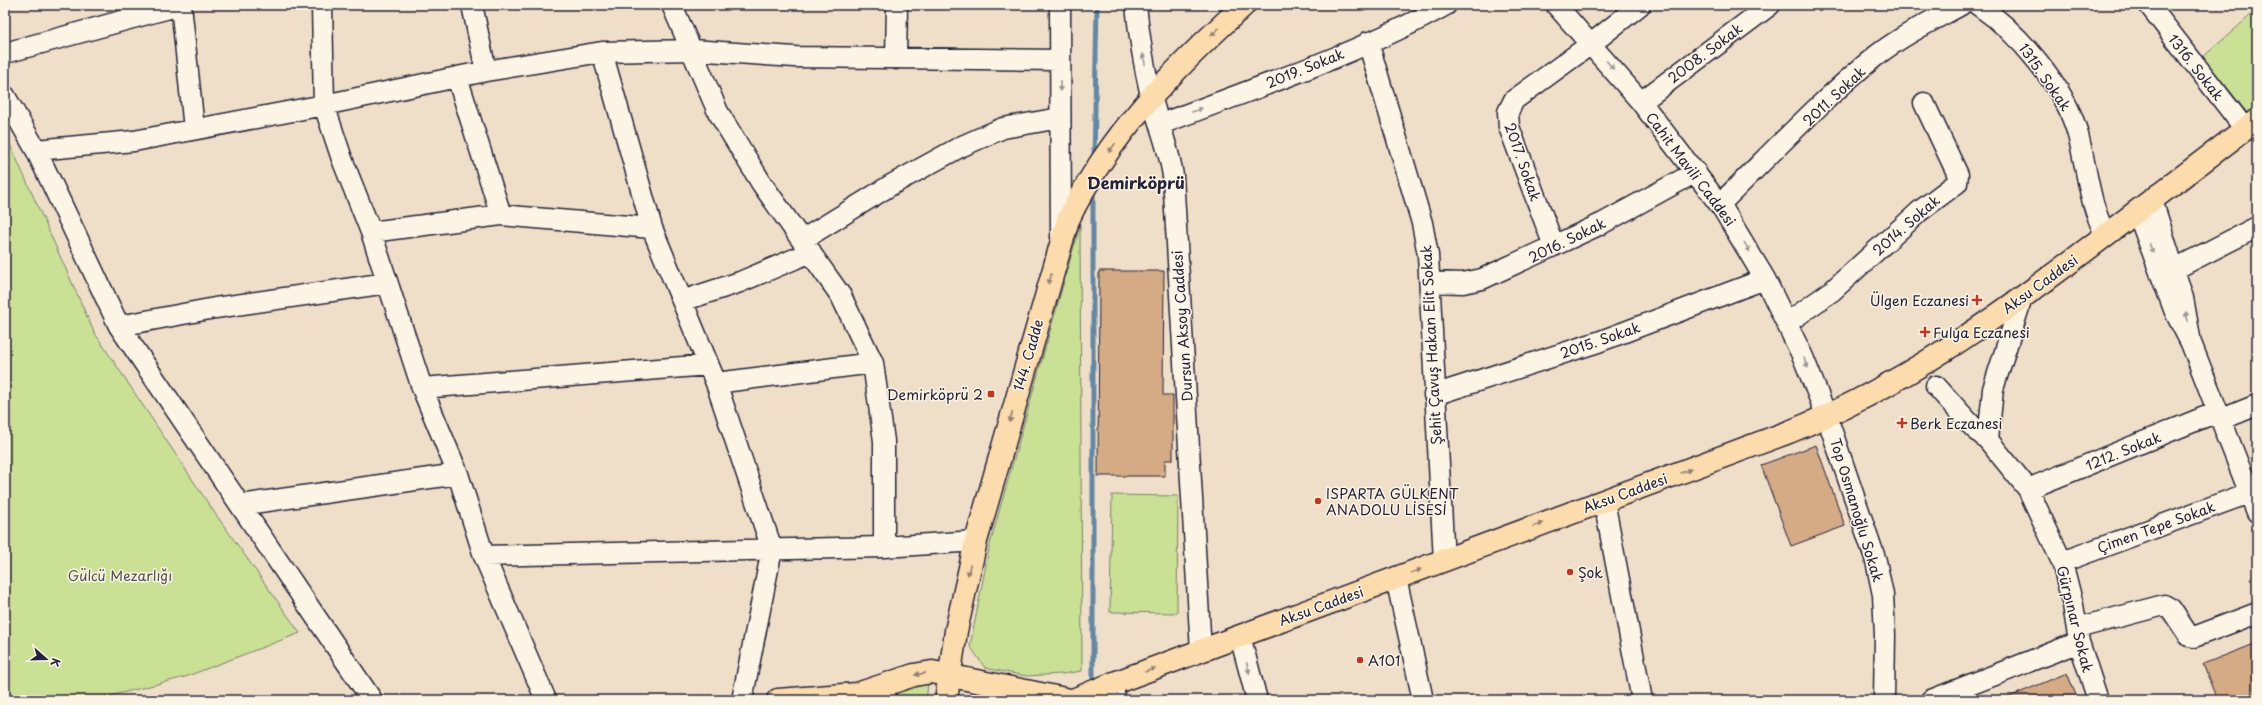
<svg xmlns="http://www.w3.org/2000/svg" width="2262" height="705" viewBox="0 0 2262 705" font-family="'Playpen Sans',sans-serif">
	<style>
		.green { fill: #cae095; stroke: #768168 }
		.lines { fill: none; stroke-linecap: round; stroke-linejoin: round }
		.stream { stroke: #6288a6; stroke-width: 5 }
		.building { fill: #d4ab85; stroke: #22223b }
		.minor-casing { stroke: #22223b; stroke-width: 23 }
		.major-casing { stroke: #22223b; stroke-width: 25 }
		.minor { stroke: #fcf5e5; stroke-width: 20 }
		.major { stroke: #fcdcac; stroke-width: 22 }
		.oneway { fill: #8f7f74 }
		.oneway2 { fill: #9a9698 }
		.poi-dot { fill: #c8321e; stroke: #fcf5e5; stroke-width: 1.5 }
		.labels { text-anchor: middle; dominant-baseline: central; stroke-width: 3; stroke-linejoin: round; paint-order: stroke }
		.street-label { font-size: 14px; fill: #22223b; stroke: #fcf5e5 }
		.poi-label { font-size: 14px; fill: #22223b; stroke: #fcf5e5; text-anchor: start }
		.park-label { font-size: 14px; fill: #4c5252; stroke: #fcf5e5 }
		.quarter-label { font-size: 16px; font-weight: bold; fill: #22223b; stroke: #fcf5e5 }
	</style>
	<rect width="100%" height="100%" fill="#f0dfc8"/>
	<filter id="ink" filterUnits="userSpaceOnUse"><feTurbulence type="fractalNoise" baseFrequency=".025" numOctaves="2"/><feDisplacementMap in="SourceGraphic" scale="8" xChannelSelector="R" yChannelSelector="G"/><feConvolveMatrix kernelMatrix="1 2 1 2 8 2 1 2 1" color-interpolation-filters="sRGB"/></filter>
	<g filter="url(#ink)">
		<path class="green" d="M2251 15 2257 22V117L2253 120 2203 57Z
			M5 133 94 332 212 509 300 633 185 677 94 700H5Z
			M1080 225 1082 671 1062 674 1026 676 985 668 970 646 990 544Z
			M1112 495 1178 496 1177 613 1110 612Z
			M928 684 926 700H912L883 692Z"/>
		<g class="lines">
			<path class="stream" d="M1094 160 1097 5
				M1093 686V190"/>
		</g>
		<path class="building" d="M1099 271H1164L1163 395H1173V460H1165V476H1098Z
			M1816 445 1845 526 1791 546 1761 465Z
			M2257 643V700H2217L2203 664Z
			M2067 673 2078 700H2002Z"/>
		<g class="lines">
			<defs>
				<path id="minor" d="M181 5 194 129
					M322 5 324 105 342 159 371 232 422 388 458 474 484 556 546 700
					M472 5 486 71
					M672 5 718 112 762 184 841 296 873 363 884 441V547
					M1060 5 1061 237
					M1136 5C1139 36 1144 66 1151 96 1158 123 1169 148 1173 176L1201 651
					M1556 5 1641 102 1723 209 1765 279 1803 357 1827 417 1876 561 1883 595 1885 635 1884 700
					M1978 5C2018 32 2066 88 2078 135 2087 168 2089 205 2106 235
					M2149 5 2245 129
					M1368 42 1422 223 1428 255 1444 561
					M602 52 652 228 716 383 772 549 742 700
					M5 53 180 5
					M896 59 897 5
					M457 77 501 215
					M5 96 36 150 119 326 372 700
					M1641 102 1770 5
					M1161 124C1255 88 1358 54 1446 5
					M36 150 134 141 324 105 486 71 602 52 692 50 795 57 1060 60
					M1720 204C1771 154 1821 100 1877 55 1903 35 1933 20 1961 5
					M2137 211 2175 312 2191 343 2183 298 2152 200
					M371 232 501 215 652 228
					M802 240 891 185 960 147 1003 128 1060 118
					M1554 246 1509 127 1508 112 1514 100 1591 44 1640 5
					M2163 275 2257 227
					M1430 282 1463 283 1482 279 1603 223 1696 172
					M2022 298 1993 389 1988 440 2028 489 2062 562 2073 605 2079 642 2098 700
					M682 301 740 282 811 252
					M1787 323 1832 291 1920 211 1957 183 1958 175 1924 103
					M119 326 215 308 387 283
					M2191 343 2257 512
					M716 383 873 363
					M1936 386 1974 428 1988 440
					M422 388 708 365
					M1434 395 1598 342 1765 279
					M2220 420 2257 405
					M2028 489 2217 412
					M1604 501 1642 700
					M240 505 458 474
					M484 556 884 547 976 541
					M2062 562 2249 493
					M1396 578 1423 700
					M2077 628 2164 605 2171 609 2189 636 2194 637 2257 613
					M1240 636 1257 700
					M1114 683V700
					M1931 700 2079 642"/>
				<path id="major" d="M778 700 857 694
					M886 700 857 694 914 675 932 672 1070 700
					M946 700 956 631 976 541 1068 220C1108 135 1176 67 1244 5
					M1073 700 1114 683 1789 432C1901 387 1998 317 2094 244 2148 203 2203 161 2257 120"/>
			</defs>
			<use href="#minor" class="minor-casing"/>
			<use href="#major" class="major-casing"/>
			<use href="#minor" class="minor"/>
			<use href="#major" class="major"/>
		</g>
		<defs><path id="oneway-solid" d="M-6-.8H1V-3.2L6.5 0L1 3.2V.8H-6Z"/></defs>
		<g class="oneway">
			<use href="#oneway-solid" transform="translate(1215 32) rotate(136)"/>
			<use href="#oneway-solid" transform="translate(1112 148) rotate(126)"/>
			<use href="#oneway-solid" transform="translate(1050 279) rotate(106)"/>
			<use href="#oneway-solid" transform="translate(1011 417) rotate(106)"/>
			<use href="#oneway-solid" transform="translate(1686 471) rotate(-20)"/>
			<use href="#oneway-solid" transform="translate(1538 525) rotate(-20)"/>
			<use href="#oneway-solid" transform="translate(969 570) rotate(102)"/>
			<use href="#oneway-solid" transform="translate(1416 571) rotate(-20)"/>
			<use href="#oneway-solid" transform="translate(1150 670) rotate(-20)"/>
			<use href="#oneway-solid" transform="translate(920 674) rotate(169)"/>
		</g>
		<g class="oneway2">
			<use href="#oneway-solid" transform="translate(1144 59) rotate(-102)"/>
			<use href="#oneway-solid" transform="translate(1610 65) rotate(50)"/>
			<use href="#oneway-solid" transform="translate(1060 86) rotate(90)"/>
			<use href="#oneway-solid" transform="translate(1197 110) rotate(-21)"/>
			<use href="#oneway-solid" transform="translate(1747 247) rotate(59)"/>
			<use href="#oneway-solid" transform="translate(2151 248) rotate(70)"/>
			<use href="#oneway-solid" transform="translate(2187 317) rotate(-102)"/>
			<use href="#oneway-solid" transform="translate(1806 363) rotate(68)"/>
			<use href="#oneway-solid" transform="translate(1248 668) rotate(75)"/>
		</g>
	</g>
	<g class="poi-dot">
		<path d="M1975 294h4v4h4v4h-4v4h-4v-4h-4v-4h4z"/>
		<path d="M1923 326h4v4h4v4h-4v4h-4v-4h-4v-4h4z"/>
		<rect x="987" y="390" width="8" height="8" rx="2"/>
		<path d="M1900 417h4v4h4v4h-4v4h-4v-4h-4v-4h4z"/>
		<circle cx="1318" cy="501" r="4"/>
		<circle cx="1570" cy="572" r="4"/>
		<circle cx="1360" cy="660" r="4"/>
	</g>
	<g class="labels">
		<g class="street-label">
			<text transform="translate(1705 53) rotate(-37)">2008. Sokak</text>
			<text transform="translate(2196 67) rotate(52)">1316. Sokak</text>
			<text transform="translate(1305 68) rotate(-22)">2019. Sokak</text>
			<text transform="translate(2045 77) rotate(55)">1315. Sokak</text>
			<text transform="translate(1834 96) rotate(-43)">2011. Sokak</text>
			<text transform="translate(1523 162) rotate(71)">2017. Sokak</text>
			<text transform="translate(1691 169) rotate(53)">Cahit Mavili Caddesi</text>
			<text transform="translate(1906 225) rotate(-41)">2014. Sokak</text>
			<text transform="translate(1567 240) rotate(-26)">2016. Sokak</text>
			<text transform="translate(2040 284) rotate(-36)">Aksu Caddesi</text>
			<text transform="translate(1182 326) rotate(-94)">Dursun Aksoy Caddesi</text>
			<text transform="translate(1600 340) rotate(-19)">2015. Sokak</text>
			<text transform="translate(1431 345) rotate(-93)">Şehit Çavuş Hakan Elit Sokak</text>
			<text transform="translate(1028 355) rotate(-74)">144. Cadde</text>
			<text transform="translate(2123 451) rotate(-22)">1212. Sokak</text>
			<text transform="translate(1625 493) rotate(-20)">Aksu Caddesi</text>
			<text transform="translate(1857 510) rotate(73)">Top Osmanoğlu Sokak</text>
			<text transform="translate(2156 527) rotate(-20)">Çimen Tepe Sokak</text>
			<text transform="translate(1321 606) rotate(-20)">Aksu Caddesi</text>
			<text transform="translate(2075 619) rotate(76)">Gürpınar Sokak</text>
		</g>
		<g class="poi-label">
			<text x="1969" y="300" text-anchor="end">Ülgen Eczanesi</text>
			<text x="1933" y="332">Fulya Eczanesi</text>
			<text x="983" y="394" text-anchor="end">Demirköprü 2</text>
			<text x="1910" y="423">Berk Eczanesi</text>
			<text x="1326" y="493">ISPARTA GÜLKENT<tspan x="1326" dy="16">ANADOLU LİSESİ</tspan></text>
			<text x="1578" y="572">Şok</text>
			<text x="1368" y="660">A101</text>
		</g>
		<g class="park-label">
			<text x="120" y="575">Gülcü Mezarlığı</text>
		</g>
		<g class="quarter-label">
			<text x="1136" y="182">Demirköprü</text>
		</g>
	</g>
	<rect width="2262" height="705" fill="none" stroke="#fcf5e5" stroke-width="20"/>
	<rect x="10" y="10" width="2242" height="685" fill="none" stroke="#22223b" stroke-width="1.5" filter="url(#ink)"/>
	<g transform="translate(46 659) rotate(110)" stroke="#fcf5e5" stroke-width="3" paint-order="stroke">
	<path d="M0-3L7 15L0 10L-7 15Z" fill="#22223b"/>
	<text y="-6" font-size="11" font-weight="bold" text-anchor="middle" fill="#22223b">K</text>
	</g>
</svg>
